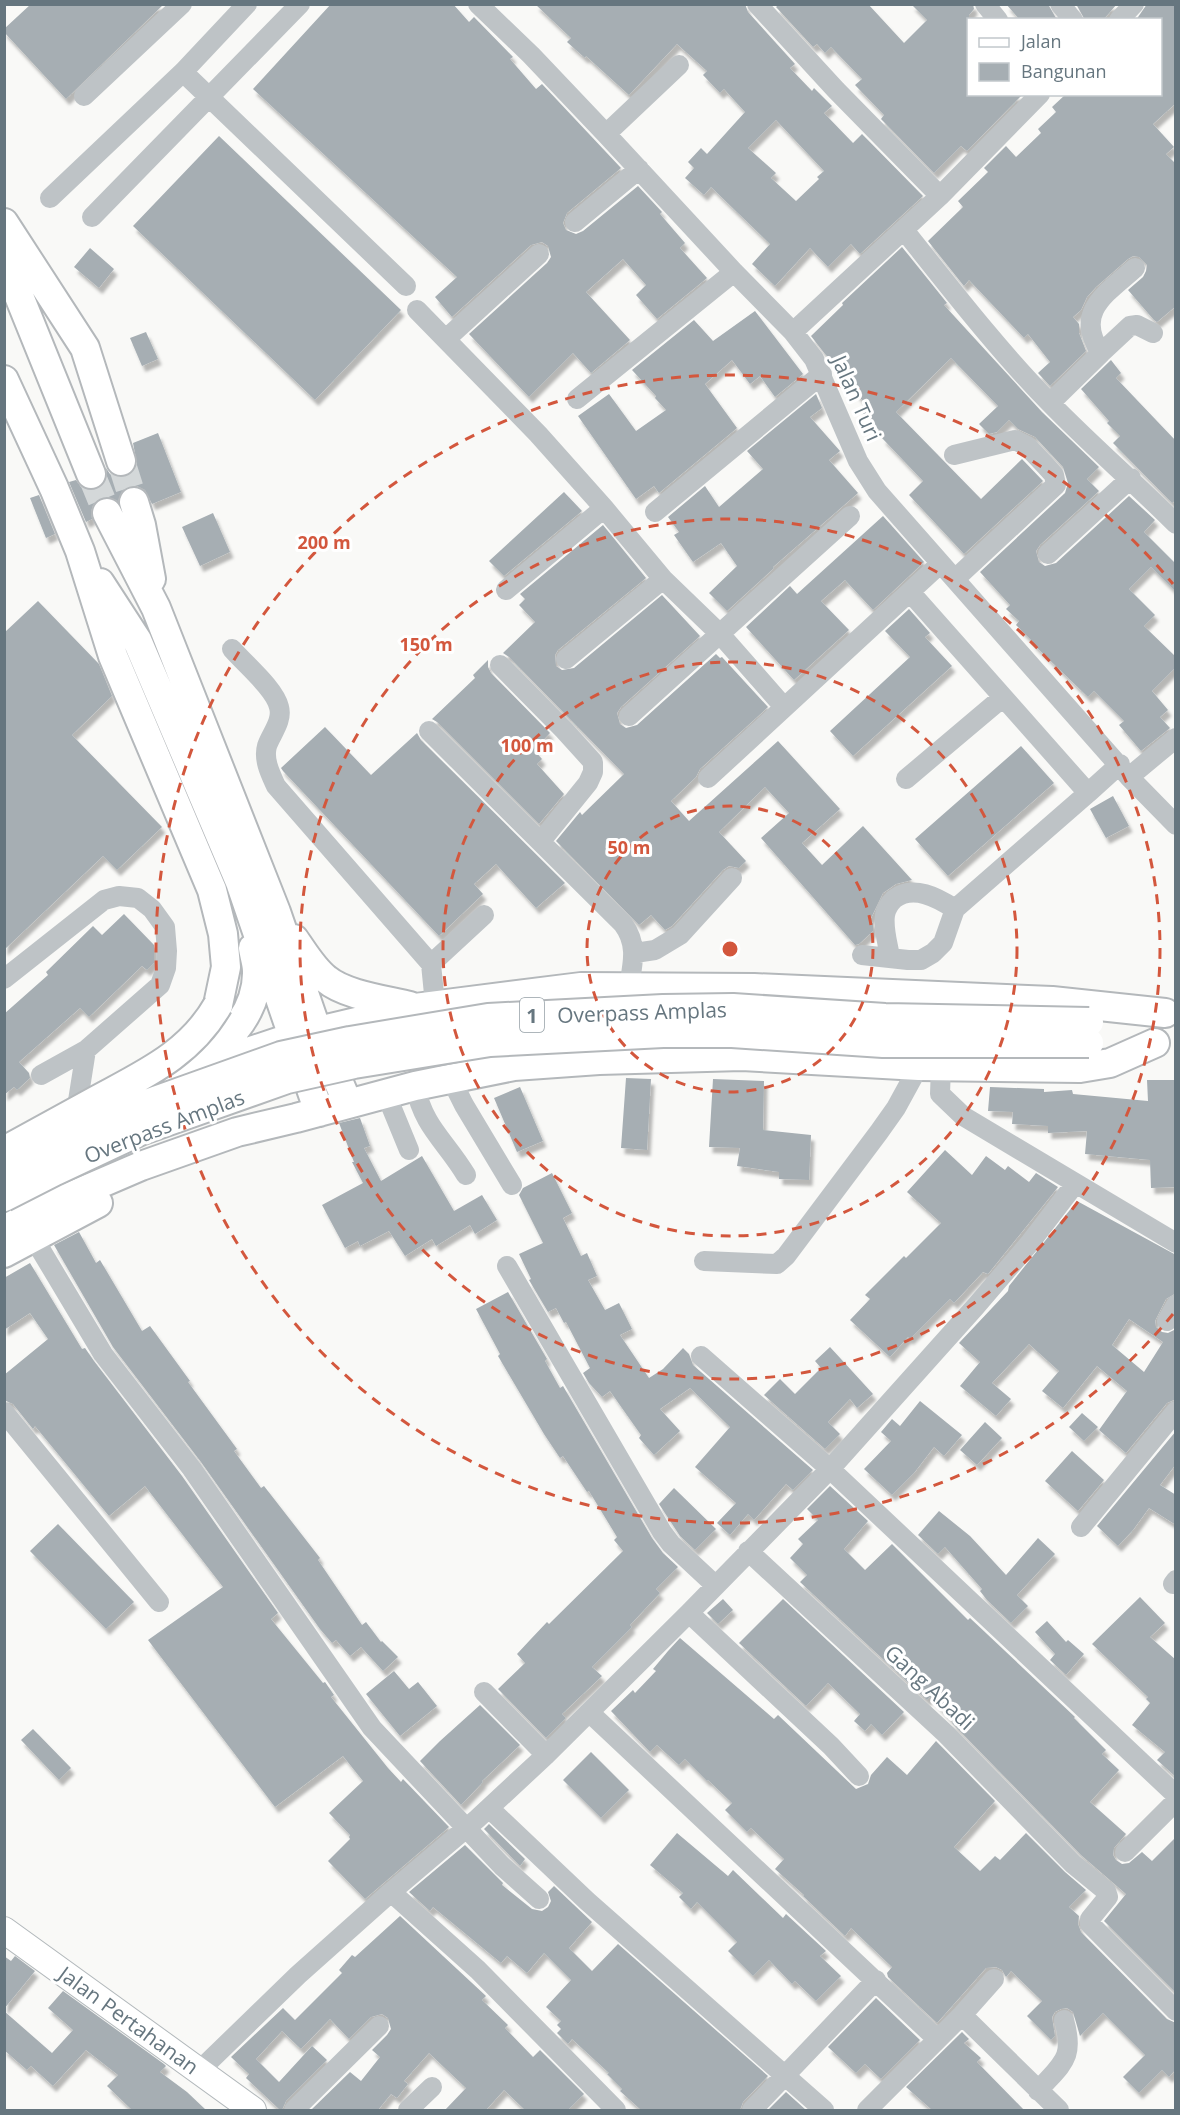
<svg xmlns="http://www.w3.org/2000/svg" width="1180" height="2115" viewBox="0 0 1180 2115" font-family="'Open Sans',sans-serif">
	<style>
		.building { fill: #a6aeb3; fill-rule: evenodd; filter: url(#shadow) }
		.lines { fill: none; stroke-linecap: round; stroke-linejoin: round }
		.highway-tunnel { stroke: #d4d8d9; stroke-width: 28; stroke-dasharray: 28 14; stroke-linecap: butt }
		.major-casing { stroke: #b2b8bb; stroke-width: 28 }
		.highway-casing { stroke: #b4b8bb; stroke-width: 32 }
		.minor { stroke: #bec3c6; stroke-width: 20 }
		.major { stroke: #fff; stroke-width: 26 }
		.highway { stroke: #fff; stroke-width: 28 }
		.highway-bridge-casing { stroke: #b4b8bb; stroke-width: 32; stroke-linecap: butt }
		.highway-bridge { stroke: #fff; stroke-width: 28 }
		.ring { fill: none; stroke: #d3573d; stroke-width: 3; stroke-dasharray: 10 8 }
		.labels { text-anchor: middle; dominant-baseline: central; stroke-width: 6; stroke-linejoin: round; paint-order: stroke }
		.shield { fill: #fff; stroke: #949fa5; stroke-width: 1.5 }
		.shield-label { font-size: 20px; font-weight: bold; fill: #66767f }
		.street-label { font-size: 21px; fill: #66767f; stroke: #fff }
		.centre { fill: #d3573d; stroke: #fff; stroke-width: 3 }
		.ring-label { font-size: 18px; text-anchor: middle; font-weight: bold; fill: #d3573d; stroke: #fff; stroke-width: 6; stroke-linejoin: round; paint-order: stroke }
	</style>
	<defs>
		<filter id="shadow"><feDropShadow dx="3.5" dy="6" stdDeviation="1.5" flood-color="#0004"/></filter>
	</defs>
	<rect width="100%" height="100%" fill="#f9f9f7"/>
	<path class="building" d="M31 4H164L66 99 4 32V29Z
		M331 4H453L469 22 474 17 513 57 510 59 536 89 542 84 621 168 567 213 563 223 566 230 576 234 583 231 638 186 662 212 660 214 685 243 680 248 707 278 657 319 636 295 646 285 623 259 586 292 630 340 591 373 573 353 529 397 469 334 547 263 551 257 548 246 542 242 531 245 452 317 435 297 457 277 253 89Z
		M535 4H745L748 12 795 64 790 68 812 91 814 88 832 106 824 113 853 143 862 134 923 196 860 254 851 244 828 267 810 248 775 286 752 264 770 244 711 187 704 195 685 178 694 168 688 162 701 148 707 154 745 112 724 89 720 93 703 75 707 71 677 44 629 95 586 56 585 58 567 42 571 38ZM776 120 824 171 817 177 819 179 796 201 771 178 776 173 748 148Z
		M779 4H868L904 43 927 20 911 4H973L974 9 969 15V94H1023L967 151 961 146 934 173 881 119 884 115 855 85 862 79 831 47 825 53 817 44 813 47 776 7Z
		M1006 4H1048L1057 20H1020Z
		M1076 4H1117L1103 20H1085Z
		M1147 4H1176V103L1153 124 1174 147 1166 154 1176 164V306L1157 322 1154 320 1128 290 1143 277 1146 271 1147 265 1139 257 1133 256 1128 259 1096 287 1087 297 1081 310 1073 317 1079 324V333L1086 351 1050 386 1038 373 1050 362 1028 334 1024 338 969 280 964 286 928 241 963 207 958 201 988 172 984 168 1006 146 1016 157 1041 133 1038 129 1056 112 1052 107 1066 94H1161V20H1136Z
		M219 136 401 310 315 400 133 226Z
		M902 247 947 303 944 305 1042 412 1099 467 1087 479 1099 491 1040 545 1036 551 1039 562 1045 566 1056 563 1129 496 1155 520 1144 532 1176 564V592L1151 567 1129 589 1155 615 1144 626 1176 657V667L1152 691 1168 710 1160 717 1170 728 1141 751 1119 725 1124 721 1094 691 1088 697 1032 643 1033 642 1016 625 1019 621 1006 609 1010 605 980 572 1065 493 1068 483 1063 467 1035 437 1018 429 1009 420 997 432 989 434 979 424 998 406 951 358 896 412 981 499 1022 459 1043 481 964 554 909 495 923 481 882 438 885 436 859 409 865 403 844 381 847 377 825 354 811 336 843 305 842 303Z
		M90 248 114 269 99 288 74 267Z
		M755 311 803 374 775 397 760 376 750 384 732 360 705 384 737 428 659 493 654 486 636 499 578 416 609 394 636 431 666 410 655 398 656 396 632 370 694 320 713 341Z
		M146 332 158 359 142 366 130 338Z
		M1111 360 1121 373 1116 378 1176 441V500L1172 503 1113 443 1120 436 1107 423 1109 421 1081 389Z
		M816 394 822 408 810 417 840 451 829 460 858 493 773 567 774 568 727 611 709 593 737 566 721 543 693 562 674 535 679 532 668 517 705 486 719 507 763 469 747 451Z
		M158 433 181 492 152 504 145 490 137 486H129L122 491 118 501 108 497 99 499 93 505 91 512 92 519 86 522 69 482 76 480 81 487 89 490 97 489 104 484 107 476 106 468 110 474 117 477 127 476 134 472 137 464 133 443Z
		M564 492 582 511 504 576 489 561Z
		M39 495 55 534 46 538 30 498Z
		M213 513 230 552 200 566 182 527Z
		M883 516 924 562 873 610 845 580 821 601 849 630 794 680 746 627 790 586 797 594Z
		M603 525 646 578 558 650 555 655 556 666 562 670 574 668 662 595 700 636 621 707 617 713 620 724 626 728 637 725 716 654 720 658 722 657 768 707 700 769 696 777 671 801 689 821 778 741 840 809 802 843 822 865 863 826 912 880 896 884 883 893 870 920 873 923V931L859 944 855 945 761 838 789 813 765 787 719 832 746 861 739 868 729 866 723 870 672 926 665 930 651 915 639 925 556 841 580 812 582 815 624 774 509 657 503 653 535 622 519 605 525 599 520 594Z
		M38 601 99 664 112 696 72 735 162 827 117 870 103 856 4 950V633Z
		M909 609 930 633 925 637 952 666 853 756 830 731 910 657 885 631Z
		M488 660V667L491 673 550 733 534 750 542 759 537 764 564 794 539 824 437 722 432 719 475 678 473 675Z
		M325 727 371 775 417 733 421 740 565 883 536 908 496 864 474 884 483 894 439 936 283 771 281 768Z
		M1021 746 1054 783 948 876 915 839Z
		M1113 796 1129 826 1106 838 1090 809Z
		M124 914 154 945V963L147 970 142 966 89 1017 80 1008 19 1062 29 1073 30 1078 17 1090 14 1087 4 1095V1014L48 975 46 972 93 926 102 935Z
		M626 1078 651 1079 647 1150 621 1148Z
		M713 1079 764 1081 763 1130 811 1135 809 1180 779 1179V1172L737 1166 740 1148 709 1147Z
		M1147 1080H1174L1176 1187 1151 1188 1150 1160 1085 1154 1087 1131 1048 1133V1126L1012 1124 1013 1112 988 1111 990 1087 1044 1089V1092L1072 1090 1073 1094 1148 1101Z
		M520 1087 543 1141 517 1152 494 1098Z
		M360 1118 370 1146 364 1148 381 1181 422 1156 454 1211 482 1195 497 1220 475 1234 470 1225 436 1246 432 1239 405 1256 389 1231 360 1246 358 1241 345 1248 322 1205 363 1183 352 1162H354L339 1123Z
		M945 1150 972 1175 986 1156 1005 1170 1008 1166 1029 1182 1036 1173 1058 1187 988 1274 983 1272 954 1303 950 1299 910 1339 908 1337 890 1357 850 1320 870 1299 865 1295 904 1256 906 1258 941 1223 907 1192Z
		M552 1173 572 1213 563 1218 581 1256 587 1253 597 1276 588 1280 605 1310 619 1303 632 1329 620 1335 649 1378 663 1369 683 1348 689 1354 693 1365 813 1470 793 1490 786 1484 754 1520 748 1514 730 1535 717 1523 736 1503 695 1467 730 1427 690 1388 660 1409 680 1431 654 1455 639 1438 641 1435 610 1391 602 1397 589 1383 583 1373 590 1368 566 1322 564 1323 556 1308 548 1312 529 1280 531 1279 519 1254 543 1243 519 1195 523 1188Z
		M1077 1201 1176 1255V1293L1166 1299 1155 1321 1156 1327 1162 1332 1168 1333 1176 1329V1399L1167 1403 1126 1453 1099 1430 1127 1391 1097 1366 1063 1408 1042 1391 1059 1371 1029 1344 992 1383 1011 1399 996 1416 960 1386 980 1362 959 1343 1008 1291 1009 1286ZM1129 1319 1163 1342 1144 1372 1112 1345Z
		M79 1232 96 1263 100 1260 142 1331 150 1326 190 1381 188 1382 237 1449 234 1451 261 1488 264 1486 320 1558 318 1560 362 1625 366 1622 381 1642 382 1641 398 1657 383 1671 361 1647 350 1656 336 1640 332 1643 320 1629 201 1462 113 1347 54 1245Z
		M30 1263 82 1349 85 1348 94 1361 182 1476 278 1613 271 1619 323 1683 325 1682 334 1695 331 1697 388 1768 401 1782 403 1779 449 1827 365 1899 328 1861 350 1839 349 1837 350 1835 329 1813 363 1781 343 1756 275 1807 148 1640 223 1587 145 1486 109 1516 35 1426 33 1429 13 1404 4 1400V1375L48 1339 30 1313 4 1330V1278Z
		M508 1292 547 1359 545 1361 560 1388 563 1386 652 1538 663 1553 678 1567 656 1589 660 1593 630 1625 632 1627 592 1667 602 1676 562 1714 566 1718 546 1738 498 1689 525 1663 517 1654 530 1640 547 1622 549 1624 623 1551 614 1540 617 1537 589 1491 587 1492 563 1456 560 1458 544 1434 498 1356 500 1354 476 1309Z
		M830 1347 873 1394 857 1408 850 1399 828 1422 840 1434 825 1449 764 1395 780 1379 795 1394 821 1368 815 1361Z
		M920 1401 962 1435 944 1456 934 1447 914 1473 892 1495 864 1469 891 1441 881 1432 892 1419 900 1426Z
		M1082 1413 1098 1427 1084 1441 1069 1427Z
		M985 1422 1002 1438 977 1465 960 1450Z
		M1176 1431V1464L1160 1485 1176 1495V1525L1149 1508 1133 1530 1118 1546 1097 1526Z
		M1072 1451 1104 1480 1078 1511 1045 1481Z
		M830 1486 868 1521 844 1549 865 1570 892 1544 968 1620 970 1618 1075 1717 1074 1718 1106 1750 1102 1754 1119 1770 1090 1802 1126 1834 1114 1848 1113 1855 1116 1860 1122 1864 1129 1863 1142 1852 1152 1861 1176 1837V1993L1104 1921 1126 1894 1081 1855 952 1723 953 1722 930 1697 927 1700 800 1582 807 1575 790 1558 803 1544 798 1539 818 1520 807 1509Z
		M674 1488 716 1529 695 1550 680 1536 659 1504Z
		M939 1511 970 1536 1006 1575 1038 1538 1055 1554 1017 1595 1028 1606 1011 1623 987 1600 980 1591 982 1589 945 1547 938 1554 918 1535Z
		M58 1524 134 1602 106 1629 30 1551Z
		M1140 1597 1165 1623 1150 1637 1176 1660V1777L1157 1760 1165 1752 1132 1725 1150 1703 1146 1699 1148 1697 1092 1644Z
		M723 1599 733 1610 718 1624 707 1613Z
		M783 1599 904 1712 882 1735 871 1724 865 1731 854 1721 860 1714 828 1683 806 1706 739 1643Z
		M1047 1621 1066 1642 1068 1640 1084 1654 1066 1675 1050 1660 1055 1654 1035 1632Z
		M680 1638 774 1719 778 1715 856 1789 868 1784 871 1775 887 1757 907 1775 936 1741 995 1801 954 1847 980 1871 995 1856 1000 1860 1026 1833 1065 1872 1086 1890 1069 1907 1079 1916 1078 1924 1081 1932 1167 2019 1176 2023V2069L1169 2077 1162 2070 1139 2093 1123 2077 1145 2055 1103 2013 1080 2036 1073 2012 1067 2008 1061 2009 1055 2012 1052 2017 1055 2036 1051 2040 1027 2016 1042 2001 1011 1971 1006 1977 1002 1970 996 1967 986 1968 937 2023 888 1977 887 1973 892 1967 851 1928 845 1936 803 1896 804 1895 775 1869 784 1859 751 1828 747 1832 725 1810 732 1803 708 1780 707 1781 685 1759 679 1765 657 1745 650 1752 611 1711 633 1690 635 1693 656 1671 653 1669 668 1651Z
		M394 1671 409 1689 418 1682 437 1706 400 1736 366 1694Z
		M480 1705 520 1745 482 1781 483 1782 461 1805 420 1761 440 1741Z
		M33 1729 71 1768 59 1780 21 1740Z
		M591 1752 629 1790 601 1818 563 1780Z
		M489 1824 525 1859 520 1866 484 1829Z
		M677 1833 728 1876 733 1870 783 1918 786 1914 826 1951 820 1956 841 1976 816 2001 795 1981 792 1984 769 1960 753 1976 728 1951 737 1942 697 1902 691 1909 679 1897 683 1893 650 1865Z
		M465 1845 503 1883 502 1885 532 1909 542 1911 548 1907 551 1901 548 1892 554 1886 592 1922 569 1948 592 1971 618 1944 768 2076 743 2102 740 2110H641L620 2091 622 2089 607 2074 609 2073 572 2039 568 2044 557 2033 561 2029 557 2025 561 2021 546 2007 571 1980 544 1953 527 1973 507 1956 501 1963 433 1907 430 1911 409 1892Z
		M400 1916 486 1996 482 2000 508 2025 505 2028 533 2057 540 2050 584 2094 568 2110H525L504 2090 486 2110H445L466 2088 429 2053 404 2081 408 2084 397 2098 391 2094 378 2110H311L350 2072 361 2081 380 2057 372 2050 387 2035 391 2029 388 2018 382 2014 371 2017 349 2039 330 2019 301 2049 282 2031 256 2059 279 2082 312 2046 327 2060 286 2101 282 2110H280L246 2078 249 2074 231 2057 283 2008 295 2020 342 1973 339 1970 352 1955 355 1957Z
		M4 1956 11 1961 15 1956 35 1971 4 2009Z
		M63 1991 164 2064 166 2066 160 2072 187 2092 206 2110H132L107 2086 118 2075 86 2050 53 2086 31 2066 27 2070 4 2050V2011L52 2053 73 2030 48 2008Z
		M876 1998 920 2040 881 2079 865 2064 856 2073 828 2047Z
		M962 2032 969 2039 964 2043 981 2058 977 2062 1024 2110H932L906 2087Z
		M786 2092 806 2110H768Z"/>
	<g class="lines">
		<path class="highway-tunnel" d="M121 461 134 502
			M91 474 107 513"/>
		<defs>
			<path id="major" d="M4 1930 253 2110"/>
			<path id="highway" d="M4 223 85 348 121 461
				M4 259 91 474
				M4 380 54 488 80 551 113 656 212 890 223 934 226 967 218 1005
				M134 502 141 525 151 579
				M107 513 156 608 276 912 317 1031 348 1104
				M100 583 137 640 240 882 319 1112
				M294 939C304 953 313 969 326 979 345 995 385 1000 410 1006
				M203 1062C230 1039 258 1010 257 971 257 964 254 955 253 948
				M122 1094 293 1037 415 1008 581 987 754 988 1052 1001 1165 1013
				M4 1230 55 1203 141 1166 237 1132 296 1118 415 1086 514 1066 599 1060 742 1056 919 1066 1080 1068 1110 1063 1155 1043
				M4 1253 98 1203"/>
		</defs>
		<use href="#major" class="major-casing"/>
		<use href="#highway" class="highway-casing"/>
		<path class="minor" d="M478 4 531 55 606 134 734 272 793 332 814 359 858 461 877 491 1129 777 1176 825
			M757 4 836 90 940 196
			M985 4 998 20
			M1060 4 1073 20
			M1119 20 1134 4
			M183 72 406 286
			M84 96 182 4
			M606 134 679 65
			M50 198 183 72 247 4
			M92 217 300 4
			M575 222 639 169
			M904 230C951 289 998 350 1051 404 1091 445 1135 483 1176 524
			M417 310 538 434 604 508 663 579 720 634 784 707
			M793 332 940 196 1040 94
			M446 339 539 254
			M1101 353 1130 326 1137 325 1153 333
			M577 399 734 272
			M1050 403 1101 353C1073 312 1107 293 1135 268
			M954 455 1015 440 1027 446 1045 465 1054 475 1056 485 955 579
			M655 512 822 374
			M1048 554 1131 478
			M506 590 604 508
			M232 649C245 664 275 689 279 707 283 721 271 734 267 746 263 760 271 775 276 786L431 964 435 1004
			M566 659 663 579
			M500 665 564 730 593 762V772L588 783 541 841
			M629 716 850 516
			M429 731 623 924C638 944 633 963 629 986
			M1129 777 1176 738
			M708 778 940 564
			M906 779 1002 698
			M1088 793 1120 764
			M635 953 655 950 680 935 732 878
			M862 955 908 960H921L933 953 943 943 955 909 1088 793 910 592
			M890 957C888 944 883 929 885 915 886 909 890 903 894 899 913 884 938 898 955 909
			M431 964 484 915
			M4 979 104 900 119 896 138 898 152 909 165 927 167 951 166 968 160 985 86 1050 41 1075
			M941 1066 940 1094 963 1116 1176 1243
			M451 1079 464 1105 512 1185
			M415 1086C424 1128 445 1140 466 1175
			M386 1094 409 1150
			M77 1107 86 1050
			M33 1237 103 1354 192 1469 372 1728 502 1866 539 1899
			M704 1261 777 1264 786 1256 879 1132 896 1108 919 1066
			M507 1266 662 1532 671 1544 715 1585
			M1167 1321 1176 1305
			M701 1356 830 1469 1176 1795
			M4 1412 159 1602
			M1081 1527 1176 1411
			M748 1551 946 1734 1073 1864 1106 1891 1108 1897 1090 1919V1924L1176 2011
			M1173 1584 1176 1580
			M689 1613 831 1746 859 1776
			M484 1692 546 1755
			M590 1713 937 2039
			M489 1808 587 1901 824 2110
			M1125 1852 1176 1801
			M391 1892 478 1970 616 2110
			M962 2015 1059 2110
			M199 2071 298 1975 391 1892 477 1819 546 1755 689 1613 830 1469 976 1306 1029 1244 1075 1184
			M1038 2091C1062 2063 1075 2059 1064 2020
			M294 2110 379 2026
			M408 2110 432 2087
			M752 2110 876 1980
			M867 2110 962 2015 994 1979"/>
		<use href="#major" class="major"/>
		<use href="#highway" class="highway"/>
		<defs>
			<path id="highway-bridge" d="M4 1151C35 1134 66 1117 97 1100 145 1074 190 1054 218 1005
				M4 1176 127 1111 281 1056 350 1041 488 1018 663 1009 733 1008 885 1018 1089 1022
				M4 1197 55 1171 140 1131 287 1079 354 1064 490 1042 663 1033H732L883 1043H1089"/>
		</defs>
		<use href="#highway-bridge" class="highway-bridge-casing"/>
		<use href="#highway-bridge" class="highway-bridge"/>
	</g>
	<g class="ring">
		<circle cx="730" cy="949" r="143"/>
		<circle cx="730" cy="949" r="287"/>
		<circle cx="730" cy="949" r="430"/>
		<path d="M1173 1314A574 574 0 1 1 1173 584"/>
	</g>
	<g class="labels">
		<rect class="shield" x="520" y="998" width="24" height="34" rx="4.5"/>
		<g class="shield-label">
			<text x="532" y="1015">1</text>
		</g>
		<g class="street-label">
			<text transform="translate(857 398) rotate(66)">Jalan Turi</text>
			<text transform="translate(642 1012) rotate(-2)">Overpass Amplas</text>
			<text transform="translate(164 1126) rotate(-21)">Overpass Amplas</text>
			<text transform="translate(930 1687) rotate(43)">Gang Abadi</text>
			<text transform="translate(129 2020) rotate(36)">Jalan Pertahanan</text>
		</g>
	</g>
	<circle cx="730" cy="949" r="9" class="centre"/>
	<g class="ring-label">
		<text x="324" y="549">200 m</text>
		<text x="426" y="651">150 m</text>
		<text x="527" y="752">100 m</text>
		<text x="629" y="854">50 m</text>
	</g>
	<rect width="1180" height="2115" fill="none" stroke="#66767f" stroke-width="12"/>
	<rect x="967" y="18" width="195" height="78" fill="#ffffff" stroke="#c2c8cc" stroke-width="1.5"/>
	<rect x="979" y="38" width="30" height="9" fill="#ffffff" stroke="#c2c8cc" stroke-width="1.5"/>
	<text x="1021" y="48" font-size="18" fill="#66767f">Jalan</text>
	<rect x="979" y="63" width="30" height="18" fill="#a6aeb3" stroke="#c2c8cc" stroke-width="1.5"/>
	<text x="1021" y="78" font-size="18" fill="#66767f">Bangunan</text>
</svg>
